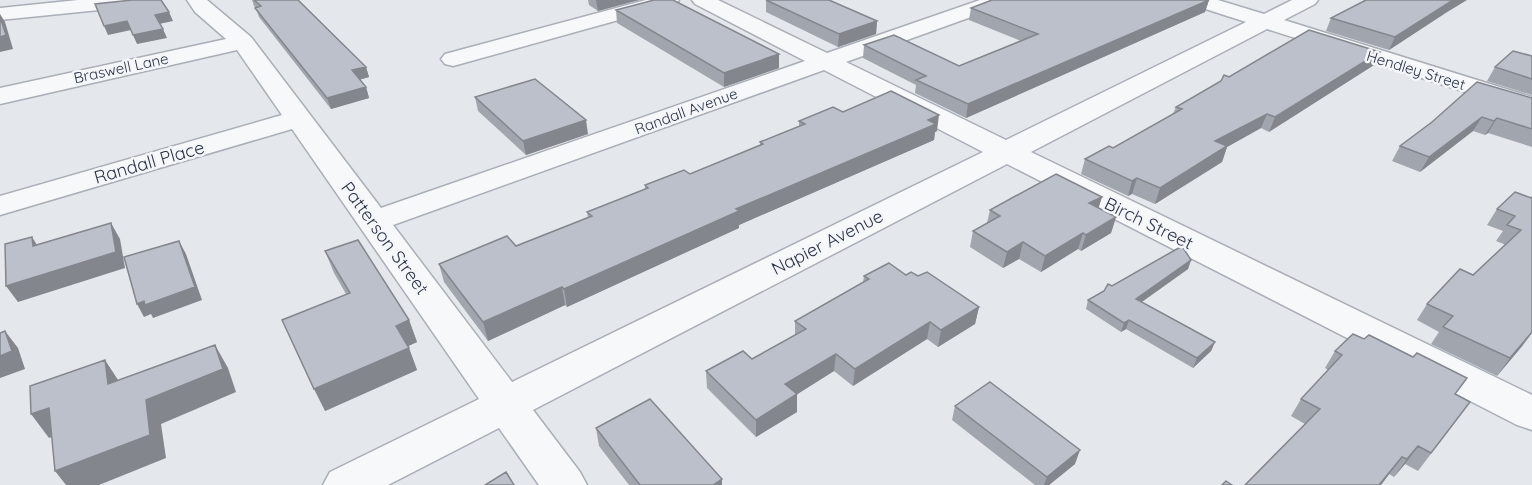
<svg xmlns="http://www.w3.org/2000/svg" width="1532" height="485" viewBox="0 0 1532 485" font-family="Quicksand,sans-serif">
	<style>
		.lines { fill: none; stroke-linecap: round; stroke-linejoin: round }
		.minor-casing { stroke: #a9aeb7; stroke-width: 3 }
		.minor { fill: #f7f8fa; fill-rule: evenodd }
		.wall { fill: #a1a5ae }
		.shaded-wall { fill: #83868d }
		.building { fill: #bbc0ca; stroke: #83868d; stroke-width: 1.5 }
		.labels { text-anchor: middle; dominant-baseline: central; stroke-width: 5; stroke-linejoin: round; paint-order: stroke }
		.far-street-label { font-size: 15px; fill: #2b3445; stroke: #f4f6f9 }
		.street-label { font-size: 18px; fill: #2b3445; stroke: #f4f6f9 }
	</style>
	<rect width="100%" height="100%" fill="#e4e7ec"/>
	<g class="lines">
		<defs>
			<path id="minor" d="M78 0H149L146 4 139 6 0 20V8Z
				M187 0H207L251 37 381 208 805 61 695 4 692 0H718L827 53 980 0H1010L1007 4 846 62 1006 140 1246 22 1190 4 1187 0H1218L1264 14 1292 0H1318L1315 4 1284 20 1532 97V113L1267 29 1031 152 1532 395V430L1517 425 1007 164 533 410 580 472 587 485H539L499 428 388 485H323L330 472 479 399 292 129 0 215V196L282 115 237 50 0 104V88L226 39 195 12ZM824 70 983 152 512 382 393 225Z
				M646 0H679L676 4 453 66 445 64 441 59 445 54Z"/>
		</defs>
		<use href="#minor" class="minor-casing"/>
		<use href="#minor" class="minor"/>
	</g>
	<path class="wall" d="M252 0H298L366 67 369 77 359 80 366 87 369 98 331 109 259 17 256 8 254 6Z
		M588 0H639L598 11 589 5Z
		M766 0 877 21 876 34 838 47 766 12Z
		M1209 0 1205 12 966 118 915 93 916 85 863 58 864 45 959 66 1021 41 969 20 971 8Z
		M616 10 779 68 724 87 617 23Z
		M1444 14 1389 50 1326 31 1331 18Z
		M1380 52 1374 65 1269 132 1261 128 1227 147 1222 162 1155 204 1132 194 1128 196 1081 174 1085 159 1113 148 1173 114 1176 107 1229 77Z
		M1532 56V95L1487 81 1495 67Z
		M475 97 588 134 526 155 478 111Z
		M1532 98V147L1488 133 1485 135 1473 131 1420 172 1392 161 1400 146Z
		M843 112 937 131 935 132 934 140 739 225V228L567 307 565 305 488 341 444 282 439 264 516 246 588 218 587 212 645 189V185L690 174 760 146V142L799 126V121Z
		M1102 197 1098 208 1116 217 1111 233 1081 251 1078 249 1041 272 1019 259 1003 268 970 247 973 231 987 223 990 210Z
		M1531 198 1523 345 1497 376 1431 344 1439 332 1417 320 1427 304 1473 275 1506 245 1496 241 1503 231 1487 225 1497 209Z
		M325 251 409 320 417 342 408 346 417 370 325 411 346 294 334 273Z
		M1191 260 1188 269 1142 302 1215 342 1211 351 1193 368 1126 329 1121 332 1086 309 1088 300 1112 286Z
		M906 275 918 276 979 307 975 324 938 347 927 339 853 386 834 371 797 394V412L756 437 707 388 706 371 752 359 795 335V321L863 282 864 276Z
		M1335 351 1456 395 1470 402 1418 471 1405 464 1394 477 1389 474 1381 485H1245L1305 424 1291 416 1301 399 1328 370 1325 368Z
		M955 406 1075 464 1049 485H1035L952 420Z
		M596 428 722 485H629L599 446Z"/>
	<path class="shaded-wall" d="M596 0H639L598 11Z
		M1209 0 1205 12 966 118 968 104Z
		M1453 0H1467L1444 14 1389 50 1395 37Z
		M169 12 173 21 159 24 155 15Z
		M0 14 5 22 13 49 0 52Z
		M127 21 131 30 108 35 104 26Z
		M877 21 876 34 838 47 839 34Z
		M163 29 167 38 137 44 133 35Z
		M1380 52 1374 65 1269 132 1275 117Z
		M779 54V68L724 87V73Z
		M366 67 369 77 355 81 352 70Z
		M366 87 369 98 331 109 327 98Z
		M1267 114 1261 128 1227 147 1222 162 1155 204 1160 188 1215 141Z
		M939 115 937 131 935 132 934 140 739 225V228L567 307 564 289Z
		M1482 117 1473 131 1420 172 1429 157Z
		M1497 118 1488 133 1485 135 1494 121Z
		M586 120 588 134 526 155 523 141Z
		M1137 178 1132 194 1128 196 1132 181Z
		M1102 197 1097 213 1089 203Z
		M1116 217 1111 233 1081 251 1086 235Z
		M111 223 120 239 125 268 18 302 6 286Z
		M1083 233 1078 249 1041 272 1045 256Z
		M32 237 42 253 33 246Z
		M179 241 186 254 202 300 153 318 151 314 144 317 137 304 144 301Z
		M1023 242 1019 259 1003 268 1007 252Z
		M1191 260 1188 269 1133 308 1136 299Z
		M562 287 565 305 488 341 483 322Z
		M979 307 975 324 938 347 941 330Z
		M409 320 417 342 404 348 396 326Z
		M1129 320 1126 329 1121 332 1124 323Z
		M930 322 927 339 853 386 855 369Z
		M5 331 18 348 25 369 0 378V356Z
		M1532 333 1523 345 1497 376 1510 358Z
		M1215 342 1211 351 1193 368 1197 358Z
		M215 345 228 368 236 392 161 424 166 458 99 485H66L55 471Z
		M409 348 417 370 325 411 314 389Z
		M836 354 834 371 785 402V384Z
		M105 360 120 383 108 384Z
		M797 394V412L756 437V420Z
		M49 408 66 431 49 438 31 414Z
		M1418 446 1405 464 1394 477 1407 459Z
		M1080 450 1075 464 1049 485H1044L1047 477Z
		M1402 457 1381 485H1379Z
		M722 479V485H713Z"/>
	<path class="building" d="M132 0H161L169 12 155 15 163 29 133 35 127 21 104 26 95 4Z
		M254 0H298L366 67 352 70 366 87 327 98 255 8 261 6Z
		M654 0H673L779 54 724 73 616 10Z
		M766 0H829L877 21 839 34Z
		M992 0H1209L968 104 916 80 926 76 864 45 894 35 959 66 1038 34 971 8Z
		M1366 0H1453L1395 37 1331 18Z
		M0 17 6 35 0 37Z
		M1309 30 1380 52 1275 117 1267 114 1215 141 1227 146 1160 188 1137 178 1132 181 1085 159 1109 146 1113 148 1182 109 1176 107 1221 81 1224 75 1229 77Z
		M1513 51 1532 56V79L1495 67Z
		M535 79 586 120 523 141 475 97Z
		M1477 82 1532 98V129L1497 118 1494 121 1482 117 1429 157 1400 146 1432 122Z
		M891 91 939 115 928 120 936 124 736 209 739 211 564 289 562 287 483 322 439 264 507 236 516 246 592 216 587 212 648 188 645 185 684 170 690 174 763 144 760 142 805 124 799 121 833 107 843 112Z
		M1056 174 1102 197 1089 203 1116 217 1086 235 1083 233 1045 256 1023 242 1007 252 973 231 1000 216 990 210Z
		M1515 192 1531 198 1532 197V332L1510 358 1443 327 1453 316 1427 304 1460 269 1473 275 1521 230 1507 225 1515 216 1497 209Z
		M111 223 116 252 6 286 5 244 32 237 33 246Z
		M358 240 409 320 396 326 409 348 314 389 282 320 350 293 325 251Z
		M179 241 195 287 145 305 144 301 137 304 124 257Z
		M1182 246 1191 260 1136 299 1215 342 1197 358 1129 320 1124 323 1088 300 1104 291 1108 284 1112 286Z
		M889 263 906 275 911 272 918 276 927 272 979 307 941 330 930 322 855 369 836 354 785 384 797 394 756 420 706 371 743 351 752 359 806 329 795 321 869 279 864 276Z
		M5 331 12 351 0 356V333Z
		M1353 334 1364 339 1369 335 1413 357 1417 353 1467 378 1455 394 1470 402 1431 453 1418 446 1407 459 1402 457 1379 485H1245L1320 409 1301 399 1342 355 1335 351Z
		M215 345 223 369 146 400 150 435 55 471 49 408 31 414 30 386 105 360 108 384Z
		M990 382 1080 450 1047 477 955 406Z
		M650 399 722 479 713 485H640L596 428Z
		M506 472 514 485H485Z
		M1226 481 1232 485H1222Z"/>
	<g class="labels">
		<g class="far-street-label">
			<text transform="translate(121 68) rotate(-12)">Braswell Lane</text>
			<text transform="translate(1416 70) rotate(17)">Hendley Street</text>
			<text transform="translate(686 111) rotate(-20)">Randall Avenue</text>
		</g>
		<g class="street-label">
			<text transform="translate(149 162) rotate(-16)">Randall Place</text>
			<text transform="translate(1149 223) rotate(26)">Birch Street</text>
			<text transform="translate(385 238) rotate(54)">Patterson Street</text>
			<text transform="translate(827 242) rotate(-27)">Napier Avenue</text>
		</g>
	</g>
</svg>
